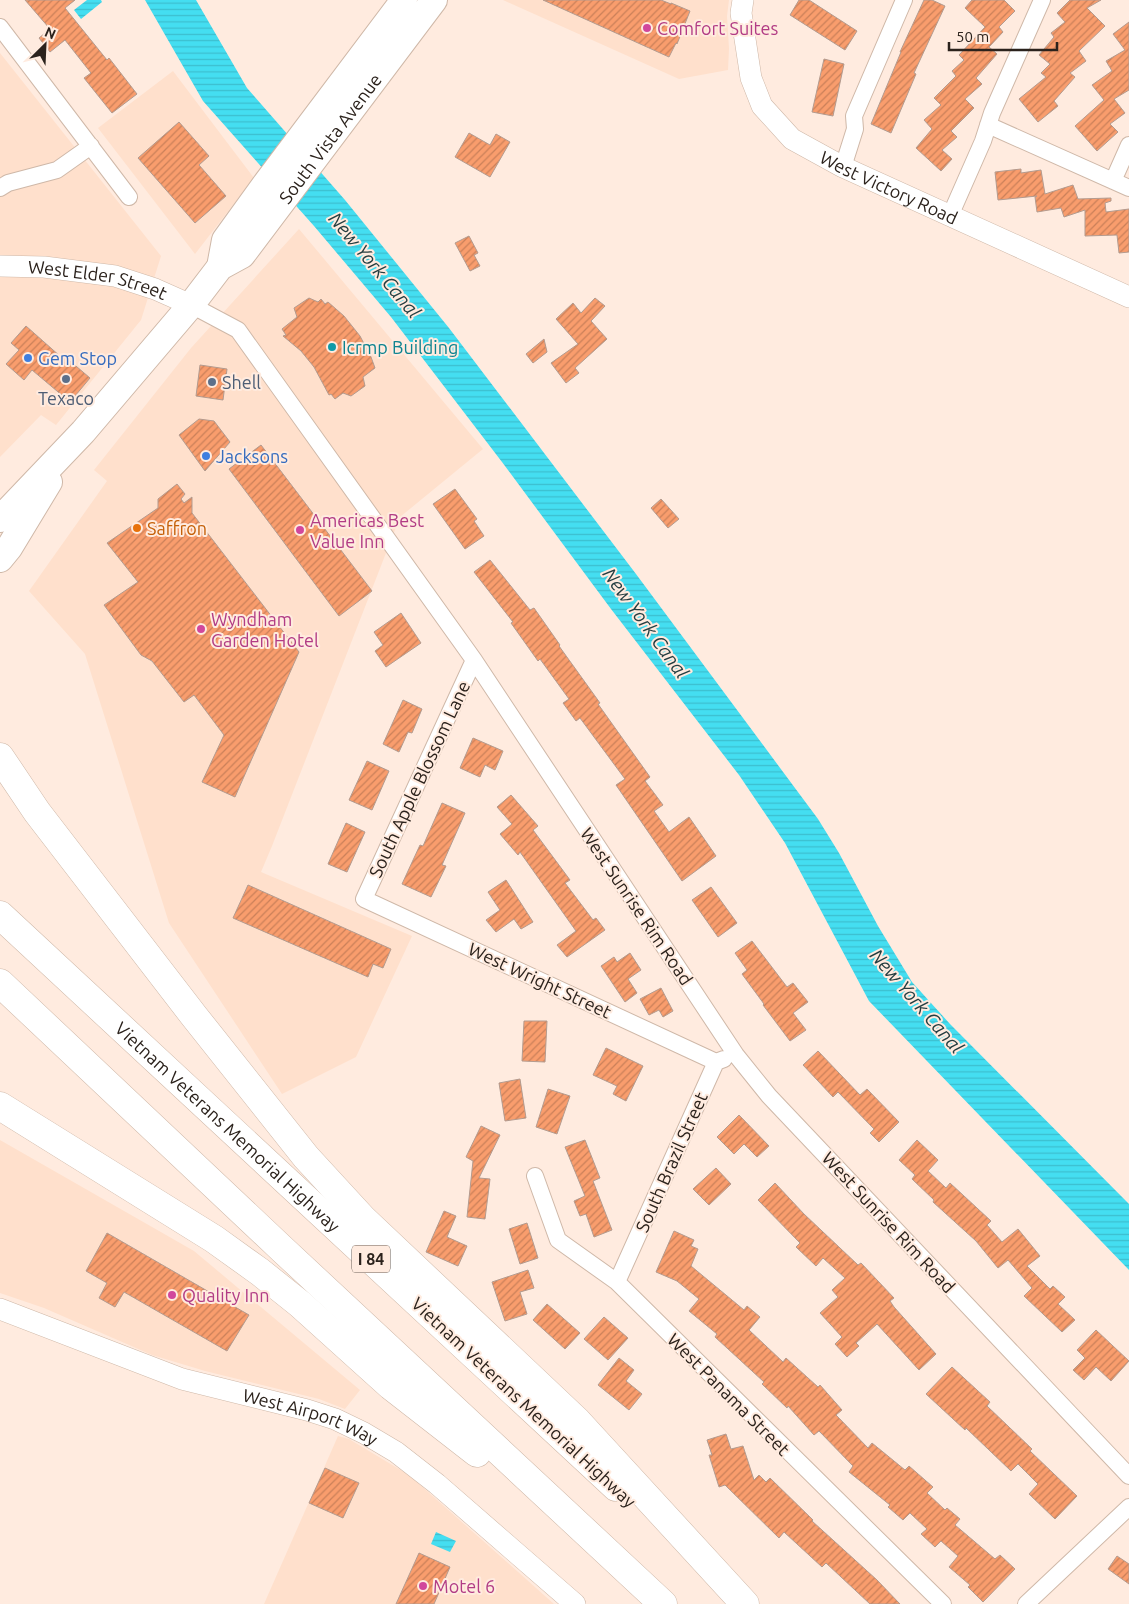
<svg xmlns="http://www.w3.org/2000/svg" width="1129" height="1604" viewBox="0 0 1129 1604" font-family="Ubuntu,sans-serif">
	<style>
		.built { fill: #ffe0cc }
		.water { fill: url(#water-rules) }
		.building { fill: url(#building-hatch); stroke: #b39b8f }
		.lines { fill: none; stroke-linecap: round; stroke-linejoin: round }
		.minor-casing { stroke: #cfb8a8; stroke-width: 18 }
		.tertiary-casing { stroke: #cfb8a8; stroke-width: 22 }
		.primary-casing { stroke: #cfb8a8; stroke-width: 28 }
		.motorway-casing { stroke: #cfb8a8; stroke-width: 29 }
		.minor { stroke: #fff; stroke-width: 16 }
		.tertiary { stroke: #fff; stroke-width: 21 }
		.primary { stroke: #fff; stroke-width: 26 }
		.motorway { stroke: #fff; stroke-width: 28 }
		.hotel-dot { fill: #d1479c; stroke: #ffebdf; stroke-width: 2 }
		.culture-dot { fill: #0f9aa8; stroke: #ffebdf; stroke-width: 2 }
		.shop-dot { fill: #3f7fe0; stroke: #ffebdf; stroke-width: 2 }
		.service-dot { fill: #5c6f8a; stroke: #ffebdf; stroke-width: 2 }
		.food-dot { fill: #e8710a; stroke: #ffebdf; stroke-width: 2 }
		.labels { text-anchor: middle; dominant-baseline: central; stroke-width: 4; stroke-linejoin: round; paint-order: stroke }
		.shield { fill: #ffebdf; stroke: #6b5e56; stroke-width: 1 }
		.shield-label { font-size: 16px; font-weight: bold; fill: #2b221c }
		.hotel-label { font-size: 18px; fill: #b23c85; stroke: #ffebdf; text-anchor: start }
		.street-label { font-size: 18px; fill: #2b221c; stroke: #ffebdf }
		.culture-label { font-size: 18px; fill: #0d838f; stroke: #ffebdf; text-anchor: start }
		.shop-label { font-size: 18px; fill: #366cbe; stroke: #ffebdf; text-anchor: start }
		.service-label { font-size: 18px; fill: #4e5e75; stroke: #ffebdf; text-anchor: start }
		.food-label { font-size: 18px; fill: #c56008; stroke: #ffebdf; text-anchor: start }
		.water-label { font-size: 19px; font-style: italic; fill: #253e41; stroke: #ffebdf }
	</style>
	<defs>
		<pattern id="water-rules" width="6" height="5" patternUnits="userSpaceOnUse" patternTransform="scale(1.25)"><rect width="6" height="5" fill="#44def1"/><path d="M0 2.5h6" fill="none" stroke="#3cbece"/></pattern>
		<pattern id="building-hatch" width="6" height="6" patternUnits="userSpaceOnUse" patternTransform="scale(1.25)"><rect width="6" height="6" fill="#f99d6d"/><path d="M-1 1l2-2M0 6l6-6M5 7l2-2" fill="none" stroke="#ca8059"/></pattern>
	</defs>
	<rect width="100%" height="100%" fill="#ffebdf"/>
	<path class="built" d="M503 0H729L727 16 729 49 728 70 679 79Z
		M0 53 161 256 141 320 56 425 41 415 0 457Z
		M173 71 254 178 195 254 98 128Z
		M299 229 483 449 400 517 272 846 261 872 412 936 356 1057 282 1094 169 923 85 654 29 591 107 481 94 470 191 348Z
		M0 1140 194 1251 360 1390 345 1409 319 1399 205 1371 152 1355 44 1308 0 1293Z
		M338 1436 349 1439 409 1475 554 1604H264Z"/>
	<path class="water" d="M87 0H101L102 2 81 19 74 10Z
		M145 0H196L247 88 345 200 449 328 636 574 818 819 839 853 878 926 912 982 950 1024 1129 1204V1270L869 1001 785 843 739 775 611 609 502 462 391 317 314 226 203 101Z
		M436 1532 456 1541 450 1552 431 1544Z"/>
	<path class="building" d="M25 0H75L65 8 107 60 109 58 137 94 112 113 84 78 91 73 65 40 50 52 39 38 50 29Z
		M543 0H661L671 4V3L690 11 677 44 676 43 669 57Z
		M799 0H809L857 31 845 50 790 15Z
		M924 0H932L945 6 914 73 916 74 891 133 871 124 901 52H900Z
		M972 0H1004L1015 11 999 27 1003 32 989 47 997 54 976 78 982 84 965 99 974 108 951 131 957 137 942 150 952 159 941 171 916 148 932 129 924 120 941 105 934 98 956 76 952 71 964 60 959 55 985 27 965 8Z
		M1070 0H1101L1087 8 1105 26 1079 51 1086 61 1070 73 1075 77 1054 101 1058 106 1038 122 1019 99 1046 77 1041 73 1050 64 1039 55 1054 37 1051 33 1065 22 1057 13Z
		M1129 22V90L1114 99 1125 113 1110 124 1118 132 1097 151 1075 126 1104 100 1092 85 1112 71 1106 61 1125 50 1113 34Z
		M824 59 844 64 833 116 812 112Z
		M179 122 209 156 199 165 226 196 195 223 138 158Z
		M469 133 490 145 496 134 510 142 490 177 455 157Z
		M1021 169V173L1041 170 1045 194 1073 185 1078 199 1111 198V201L1105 203 1106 212 1129 209V252L1119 253 1117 235 1085 236V210L1064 217 1061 208 1037 212 1035 197 1037 196 998 200 995 172Z
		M469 236 478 253 474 255 480 266 470 271 455 243Z
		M309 298 318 302 321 299 325 304 328 302 344 316 360 336 371 357 375 368 363 377 365 386 351 396 343 393 335 399 331 394 329 395 314 367 301 351 283 336 286 335 282 329 297 317 294 308Z
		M595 298 605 306 591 321 607 339 575 368 579 373 566 383 551 363 578 344 556 319 573 303 581 313Z
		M26 326 61 357 63 355 90 378 70 402 32 370 24 380 6 364 19 350 11 343Z
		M544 339 547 352 533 363 526 354Z
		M200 365 227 369 223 400 196 396Z
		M199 419 214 421 230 442 205 471 179 435Z
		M261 445 372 591 339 616 229 469Z
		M177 484 185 494 181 499 184 503 192 497V513L299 652 235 797 202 782 224 735 194 695 184 702 152 661 141 655 104 605 138 582 107 543 158 508V499Z
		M455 489 477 519 474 521 484 536 465 549 433 504Z
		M661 499 679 519 668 528 651 508Z
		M490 560 530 610 534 608 560 645 559 646 600 703 598 704 650 777 645 781 663 805 654 811 669 832 689 817 716 856 682 881 616 785 625 779 580 718 576 721 563 703 569 699 540 659 538 661 511 623 513 622 474 572Z
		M401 613 421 643 386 667 375 651 383 645 374 632Z
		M403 700 422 709 412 733 408 732 399 752 383 744Z
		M473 738 503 751 495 770 485 765 480 777 460 768Z
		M367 761 389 771 372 810 349 800Z
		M511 795 538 826 533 830 570 880 565 883 593 920 596 918 605 930 567 957 557 945 576 931 520 852 518 855 500 834 512 824 497 807Z
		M442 803 465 813 442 865 446 866 431 897 402 884 420 845 423 846Z
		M346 823 365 832 347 872 328 864Z
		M506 880 533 922 521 929 514 919 496 932 486 920 500 910 488 892Z
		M248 885 391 949 383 968 373 964 368 977 233 918Z
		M711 887 737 923 718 937 692 900Z
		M752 941 787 987 793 983 808 1002 793 1013 806 1030 790 1041 763 1005 764 1004 742 974 747 970 735 953Z
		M630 953 641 970 628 979 637 993 625 1002 601 966 614 957 617 962Z
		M661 988 673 1011 663 1017 659 1010 649 1015 640 999Z
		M524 1021H547L545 1062 522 1061Z
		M606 1048 643 1066 626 1101 613 1094 617 1086 593 1075Z
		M818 1051 860 1095 867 1089 899 1122 879 1142 870 1133 874 1129 838 1092 833 1097 803 1065Z
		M520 1079 526 1118 505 1121 499 1083Z
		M548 1089 570 1096 557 1134 536 1127Z
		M739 1115 769 1146 757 1157 744 1144 734 1154 717 1137Z
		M481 1126 500 1135 479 1178 490 1179 485 1219 467 1217 473 1161 466 1157Z
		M585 1140 600 1178 593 1181 612 1230 594 1237 586 1214 580 1216 574 1201 585 1196 565 1147Z
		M917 1140 938 1160 928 1171 946 1188 950 1183 991 1221 987 1225 1002 1242 1018 1229 1040 1256 1027 1266 1050 1289 1053 1286 1065 1297 1058 1304 1075 1320 1062 1332 1024 1296 1032 1288 1008 1260 998 1268 976 1241 933 1202 934 1200 912 1179 915 1175 899 1160Z
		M716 1168 731 1184 709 1205 693 1189Z
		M775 1183 804 1214 858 1265 861 1263 894 1298 890 1301 894 1307 936 1354 919 1370 877 1324 856 1343 859 1346 847 1357 835 1344 842 1337 820 1313 838 1297 832 1290 845 1278 823 1258 816 1266 796 1247 800 1243 758 1200Z
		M444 1211 456 1216 447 1237 467 1246 458 1266 426 1252Z
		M527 1223 538 1258 520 1264 509 1229Z
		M674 1231 694 1240 691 1246 698 1249 691 1266 744 1310 747 1306 760 1317 749 1330 783 1362 786 1358 818 1387 820 1385 842 1410 836 1415 868 1448 872 1443 905 1470 909 1466 933 1487 927 1493 945 1510 947 1508 960 1519 955 1525 995 1559 1000 1555 1015 1569 983 1602 968 1587 970 1585 949 1567 958 1556 941 1541 935 1547 921 1534 927 1529 910 1513 903 1520 888 1507 890 1505 849 1472 853 1466 819 1431 814 1435 788 1406 787 1408 762 1384 764 1382 715 1337 717 1334 689 1311 699 1299 677 1281 656 1272Z
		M107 1233 249 1315 227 1351 124 1292 115 1307 99 1298 107 1283 86 1271Z
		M528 1270 534 1288 520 1292 527 1314 505 1321 492 1282Z
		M547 1304 580 1333 565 1349 533 1320Z
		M604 1317 628 1338 608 1360 584 1339Z
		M1096 1330 1129 1361 1111 1381 1096 1367 1084 1380 1073 1370 1085 1358 1077 1350Z
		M619 1358 634 1370 626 1381 642 1394 629 1410 598 1385Z
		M952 1367 990 1402 987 1406 1032 1449 1030 1451 1077 1496 1055 1519 1029 1494 1038 1484 1018 1464 1011 1471 966 1428 965 1430 926 1394Z
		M726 1434 731 1449 743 1446 754 1480 759 1475 766 1482 770 1478 813 1520 812 1521 877 1580 900 1604H870L826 1563 822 1567 784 1532 779 1538 725 1485 719 1487 709 1455H712L707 1440Z
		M325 1468 359 1483 343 1518 309 1503Z
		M419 1553 450 1567 434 1604H396Z
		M1117 1556 1129 1564V1584L1108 1569Z"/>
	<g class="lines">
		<defs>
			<path id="minor" d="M0 27 129 197
				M988 125 1129 188
				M843 167 855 129 854 116 904 0
				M1113 181 1129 145
				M0 188 8 183 57 170 91 146
				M950 216 983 141 992 113 1042 0
				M191 305 238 330 474 660 736 1055 769 1096 1129 1476
				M474 660 364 899 716 1062
				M535 1176 558 1240 617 1282 943 1604
				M617 1282 716 1062 724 1059
				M1026 1604 1129 1507"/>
			<g id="tertiary">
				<path id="s1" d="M743 0 741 13 751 78 762 106 792 139 843 167 1129 297"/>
				<path id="s2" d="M0 266 44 267 115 276 155 289 191 305"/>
				<path id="s3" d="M0 1309 182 1379 307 1410 335 1419 364 1433 396 1452 437 1484 575 1604"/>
			</g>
			<g id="primary">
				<path d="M220 267 225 240 267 182 404 0"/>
				<path id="s4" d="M0 519 83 432 191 305 220 267 242 255 434 0"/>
				<path d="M0 559 9 548 49 482"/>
			</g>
			<g id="motorway">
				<path d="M0 757 37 812 194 1016 306 1157 363 1219 577 1421 745 1604"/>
				<path id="s5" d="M0 915 616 1487"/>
				<path d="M0 983 282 1249 663 1604"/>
				<path d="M0 1106 214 1239 260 1272 300 1304 391 1386 477 1453"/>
			</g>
		</defs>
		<use href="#minor" class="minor-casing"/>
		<use href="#tertiary" class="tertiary-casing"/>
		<use href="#primary" class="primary-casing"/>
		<use href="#motorway" class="motorway-casing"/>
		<use href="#minor" class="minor"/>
		<use href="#tertiary" class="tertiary"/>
		<use href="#primary" class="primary"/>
		<use href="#motorway" class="motorway"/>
	</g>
	<g class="hotel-dot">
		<circle cx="647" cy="28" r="5"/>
		<circle cx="300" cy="530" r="5"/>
		<circle cx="201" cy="629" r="5"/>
		<circle cx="172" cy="1295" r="5"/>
		<circle cx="423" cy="1586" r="5"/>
	</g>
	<circle class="culture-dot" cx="332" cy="347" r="5"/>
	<g class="shop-dot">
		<circle cx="28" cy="358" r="5"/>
		<circle cx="206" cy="456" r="5"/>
	</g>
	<g class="service-dot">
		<circle cx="66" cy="379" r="5"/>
		<circle cx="212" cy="382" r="5"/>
	</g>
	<circle class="food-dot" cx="137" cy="528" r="5"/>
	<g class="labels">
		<rect class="shield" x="352" y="1245.5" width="38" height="27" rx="4"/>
		<g class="shield-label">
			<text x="371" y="1259">I 84</text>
		</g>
		<g class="hotel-label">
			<text x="657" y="28">Comfort Suites</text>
			<text x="310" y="520">Americas Best<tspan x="310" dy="21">Value Inn</tspan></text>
			<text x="211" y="619">Wyndham<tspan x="211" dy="21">Garden Hotel</tspan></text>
			<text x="182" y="1295">Quality Inn</text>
			<text x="433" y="1586">Motel 6</text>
		</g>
		<g class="street-label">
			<text stroke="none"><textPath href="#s4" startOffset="506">South Vista Avenue</textPath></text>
			<text stroke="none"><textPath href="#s1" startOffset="262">West Victory Road</textPath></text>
			<text stroke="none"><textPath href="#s2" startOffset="99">West Elder Street</textPath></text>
			<text transform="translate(419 779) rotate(-65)">South Apple Blossom Lane</text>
			<text transform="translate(637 906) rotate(56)">West Sunrise Rim Road</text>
			<text transform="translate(540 980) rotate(25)">West Wright Street</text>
			<text stroke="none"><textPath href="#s5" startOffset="311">Vietnam Veterans Memorial Highway</textPath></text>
			<text transform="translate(671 1162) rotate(-66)">South Brazil Street</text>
			<text transform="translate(889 1222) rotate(47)">West Sunrise Rim Road</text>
			<text transform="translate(729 1394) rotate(45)">West Panama Street</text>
			<text transform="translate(524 1402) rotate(43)">Vietnam Veterans Memorial Highway</text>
			<text stroke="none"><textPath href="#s3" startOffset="329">West Airport Way</textPath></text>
		</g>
		<g class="culture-label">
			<text x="342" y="347">Icrmp Building</text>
		</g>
		<g class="shop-label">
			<text x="38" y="358">Gem Stop</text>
			<text x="216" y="456">Jacksons</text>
		</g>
		<g class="service-label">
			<text x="222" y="382">Shell</text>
			<text x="66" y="398" text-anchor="middle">Texaco</text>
		</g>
		<g class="food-label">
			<text x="147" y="528">Saffron</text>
		</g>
		<g class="water-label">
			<text transform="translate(375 265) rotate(50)">New York Canal</text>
			<text transform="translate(646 623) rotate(54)">New York Canal</text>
			<text transform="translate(917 1001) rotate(49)">New York Canal</text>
		</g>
	</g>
	<g transform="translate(45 45) rotate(24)" stroke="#ffebdf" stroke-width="4" paint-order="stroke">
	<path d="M0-4L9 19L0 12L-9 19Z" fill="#2b221c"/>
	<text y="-8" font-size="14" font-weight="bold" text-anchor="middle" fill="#2b221c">N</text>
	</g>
	<path d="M949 42v8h108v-8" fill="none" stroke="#2b221c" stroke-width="2.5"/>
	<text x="956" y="42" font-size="15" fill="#2b221c" stroke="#ffebdf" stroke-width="4" paint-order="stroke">50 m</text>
</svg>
